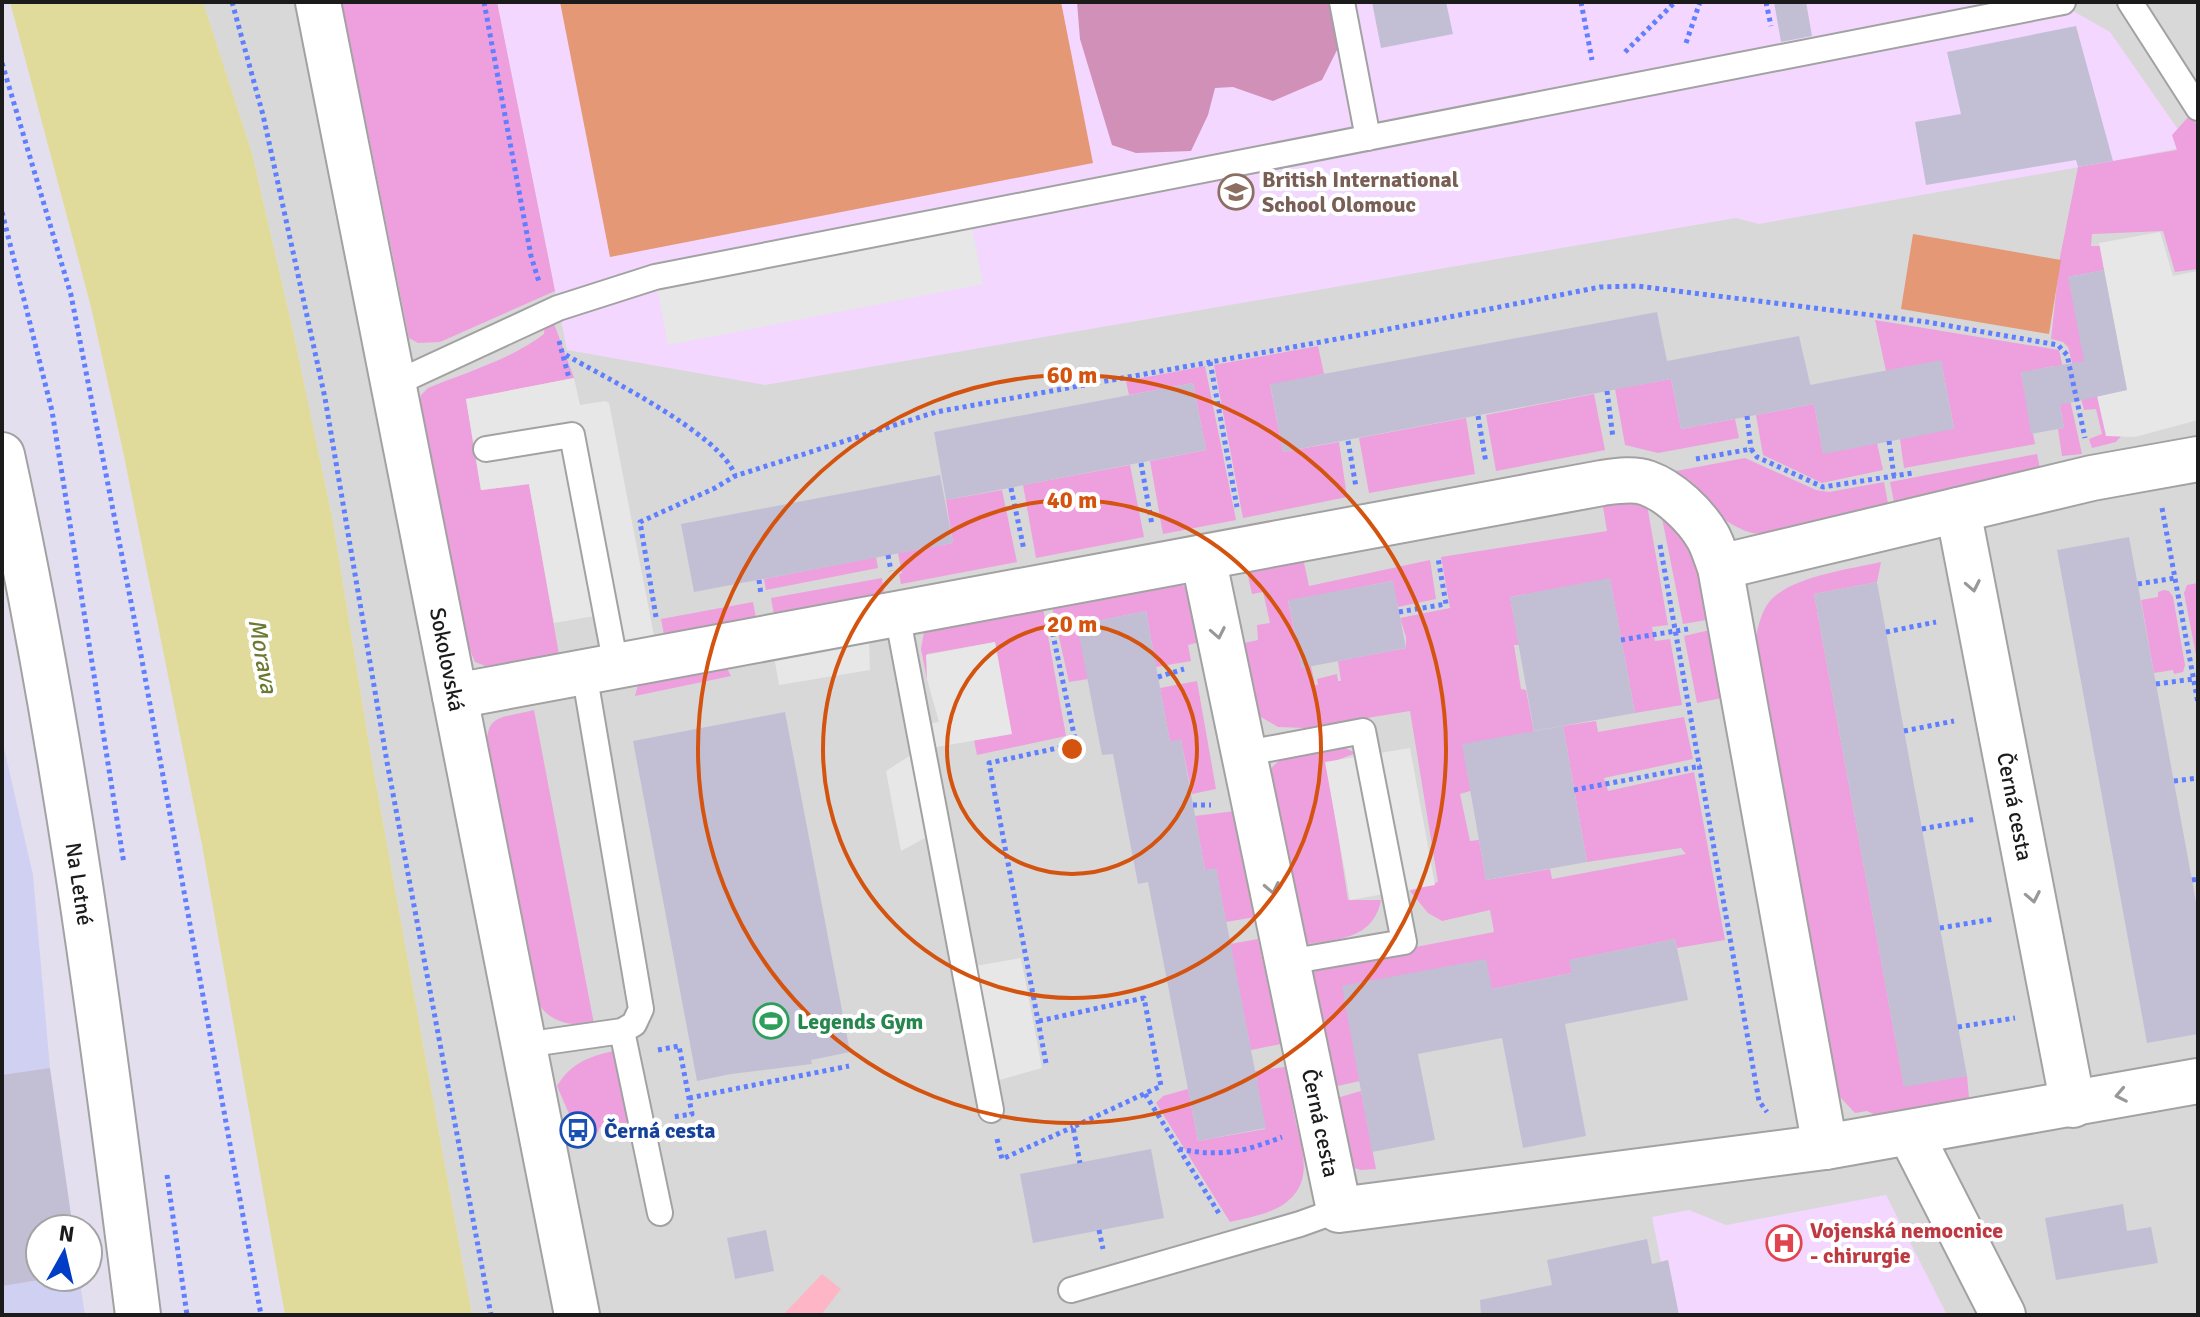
<svg xmlns="http://www.w3.org/2000/svg" width="2200" height="1317" viewBox="0 0 2200 1317" font-family="Signika,sans-serif">
	<style>
		.residential { fill: #d8d8d9 }
		.education { fill: #f3d7ff }
		.military { fill: #d0d1f2 }
		.grass { fill: #ee9fde }
		.forest { fill: #d190b7 }
		.park { fill: #feb6c6 }
		.pitch { fill: #e59875 }
		.parking { fill: #e7e7e7 }
		.water { fill: #e0db9b }
		.building { fill: #c2bfd5 }
		.lines { fill: none; stroke-linecap: round; stroke-linejoin: round }
		.service-casing { stroke: #a2a2a2; stroke-width: 28 }
		.minor-casing { stroke: #a2a2a2; stroke-width: 48 }
		.tertiary-casing { stroke: #a2a2a2; stroke-width: 48 }
		.path { stroke: #5f7fff; stroke-width: 5; stroke-dasharray: 4 4; stroke-linecap: butt }
		.service { stroke: #fff; stroke-width: 24 }
		.minor { stroke: #fff; stroke-width: 44 }
		.tertiary { stroke: #fff; stroke-width: 44 }
		.oneway { stroke: #989898 }
		.ring { fill: none; stroke: #d4530e; stroke-width: 4 }
		.labels { text-anchor: middle; dominant-baseline: central; stroke-width: 8; stroke-linejoin: round; paint-order: stroke }
		.education-label { font-size: 22px; font-weight: bold; fill: #785e54; stroke: #fff; text-anchor: start }
		.street-label { font-size: 22px; fill: #1b1b1b; stroke: #fff }
		.leisure-label { font-size: 22px; font-weight: bold; fill: #27864d; stroke: #fff; text-anchor: start }
		.transit-label { font-size: 22px; font-weight: bold; fill: #164399; stroke: #fff; text-anchor: start }
		.health-label { font-size: 22px; font-weight: bold; fill: #be3a42; stroke: #fff; text-anchor: start }
		.water-label { font-size: 24px; font-style: italic; fill: #6b7a30; stroke: #fff }
		.centre { fill: #d4530e; stroke: #fff; stroke-width: 4 }
		.ring-label { font-size: 24px; text-anchor: middle; font-weight: bold; fill: #d4530e; stroke: #fff; stroke-width: 8; stroke-linejoin: round; paint-order: stroke }
	</style>
	<rect width="100%" height="100%" fill="#e4dfee"/>
	<path class="residential" d="M203 2H2198V1315H472L371 756 333 522 294 335 252 153Z"/>
	<path class="education" d="M497 2H2070L2073 11 2110 32 2182 135 2180 148 2113 161 1759 224 1736 218 765 385 567 350Z
		M1886 1195 1947 1315H1679L1668 1260 1661 1262 1652 1217 1689 1210 1726 1225Z"/>
	<path class="military" d="M2 739 33 875 50 1068 40 1229V1277H79L85 1315H2Z"/>
	<path class="grass" d="M342 2H497L555 291 440 342 418 343 409 338Z
		M2190 115 2198 127V269L2175 272 2163 231 2092 234 2091 246H2102L2104 270 2068 277 2103 395 2122 435 2116 442 2092 448 2089 439 2102 434 2096 409 2084 410 2068 347 2063 342 2051 339 2060 257 2078 167 2177 150 2172 135Z
		M552 318 574 378 466 399 481 490 529 484 560 660 496 670 475 662 463 633 419 403 421 395 428 388C466 372 512 359 544 334L545 323Z
		M1875 320 2059 350 2082 454 2062 456 2058 429 2064 428 2053 366 2021 373 2035 444 1904 468 1900 439 1954 428 1941 361 1886 371Z
		M1318 346 1324 374 1270 385 1283 452 1339 442 1347 497 1243 518 1214 365Z
		M1205 366 1236 520 1163 534 1150 461 1206 450 1193 383 1129 395 1126 381Z
		M1671 379 1681 429 1735 419 1739 438 1658 453 1625 445 1615 389Z
		M1594 394 1605 450 1496 471 1486 415Z
		M1814 404 1823 453 1877 443 1883 470 1822 483 1763 455 1756 415Z
		M1466 418 1475 474 1369 493 1359 438Z
		M2037 454 2041 474 1895 507 1890 482Z
		M1745 458 1816 490 1829 492 1884 482 1889 509C1855 517 1781 541 1749 532 1720 523 1696 494 1675 475L1676 471Z
		M1130 465 1144 537 1036 558 1023 485Z
		M1002 490 1017 562 901 584 899 574 902 573 898 553 953 543 946 500Z
		M1602 501 1647 505 1668 625 1652 627 1655 641 1670 639 1682 705 1635 713 1610 579 1510 597 1519 645H1514L1521 689 1526 690 1534 732 1470 791 1460 794 1470 841 1479 840 1486 880 1550 869 1552 879 1686 854 1681 848 1587 862 1563 726 1596 721 1598 732 1684 717 1693 759 1604 778 1608 791 1694 772 1725 940 1677 948 1675 939 1570 960 1572 973 1492 989 1360 1081 1324 1089 1303 983 1311 967 1494 932 1490 910 1442 921 1428 913 1410 891 1438 882 1410 711 1305 728 1278 727 1256 714 1234 645 1258 640 1257 625 1270 623 1263 592 1252 594 1248 576 1251 568 1303 558 1309 586 1430 560 1436 599 1398 607 1392 581 1288 601 1302 668 1311 666 1315 685H1318L1317 679 1337 674 1338 681H1341L1338 661 1406 648V637L1400 618 1450 608 1441 557 1607 531Z
		M1661 513 1695 549 1712 619 1683 624Z
		M876 557 878 568 766 590 764 579Z
		M1881 562 1877 582 1814 594 1904 1086 1967 1076 1969 1098 1878 1116 1867 1111 1855 1113 1839 1096 1831 1076 1754 649C1757 632 1760 609 1774 597 1797 576 1850 569 1881 562Z
		M882 578 885 600 775 621 771 598Z
		M2198 583V665L2184 593 2187 585Z
		M1179 584 1189 588 1207 640 1188 645 1191 661 1156 667 1146 611 1078 625 1088 679 1069 682 1052 606Z
		M2164 590 2169 591 2173 597 2185 665 2183 672 2174 674 2173 670 2154 673 2141 600 2158 597V592Z
		M753 602 757 623 665 640 661 619Z
		M1043 608 1066 736 977 755 974 740 999 736 995 642 927 654V679L921 649 924 632 932 627Z
		M1714 629 1722 698 1697 703 1684 636Z
		M726 666 731 676 635 696 638 685 645 683Z
		M1197 681 1216 789 1192 794 1181 740 1170 742 1160 688Z
		M534 710 594 1024C568 1026 550 1023 535 999L488 756C483 713 499 719 534 710Z
		M1330 748H1345L1356 753 1327 764 1348 900H1381C1373 941 1335 939 1302 945L1270 770C1283 752 1309 752 1330 748Z
		M1235 811 1255 917 1226 922 1216 869 1205 870 1195 816Z
		M1258 939 1281 1044 1251 1050 1230 944Z
		M613 1051 629 1119 625 1124 600 1127 593 1142 589 1127 576 1130 557 1086C571 1063 588 1057 613 1051Z
		M1285 1067C1289 1085 1292 1104 1296 1123 1302 1149 1313 1179 1289 1200 1274 1214 1248 1217 1230 1222L1156 1103 1163 1096 1188 1089 1198 1141 1265 1129 1255 1071Z
		M1361 1091 1376 1169 1361 1170 1350 1167 1326 1101Z"/>
	<path class="forest" d="M1077 2H1328L1339 46 1322 80 1273 101 1233 87 1215 88 1208 115 1191 151 1136 153 1112 145 1080 39Z"/>
	<path class="park" d="M822 1274 841 1289 821 1315H783Z"/>
	<path class="pitch" d="M560 2H1061L1093 163 610 257Z
		M1913 234 2061 260 2049 334 1901 309Z"/>
	<path class="parking" d="M970 216 983 284 668 345 655 277Z
		M2160 232 2173 276 2198 271V420L2135 437 2106 436 2097 396 2127 390 2099 243Z
		M574 378 580 405 605 401 609 403 655 641 625 646 618 612 554 623 529 484 481 490 466 399Z
		M869 641 870 670 779 685 774 656Z
		M995 642 1012 734 931 748 927 724 939 722 927 679 926 655Z
		M1410 748 1435 885 1350 900 1325 762Z
		M911 755 925 838 901 851 886 771Z
		M1021 958 1042 1068 996 1081 975 966Z"/>
	<path class="water" d="M10 2H203L252 153 294 335 333 522 371 756 472 1315H285L202 845 123 451 91 307Z"/>
	<path class="building" d="M1372 2H1446L1453 34 1381 48Z
		M1774 2H1806L1812 36 1781 42Z
		M2076 26 2113 161 2078 167 2076 160 1926 185 1915 122 1961 114 1947 52Z
		M2104 270 2127 390 2060 405 2064 428 2031 434 2021 372 2084 361 2068 277Z
		M1657 312 1667 361 1799 336 1811 388 1810 385 1941 360 1954 429 1823 454 1814 404 1681 429 1671 379 1283 452 1270 384Z
		M1193 383 1206 450 946 500 934 432Z
		M940 475 953 543 694 592 681 524Z
		M2129 537 2198 913V1034L2147 1043 2057 550Z
		M1610 578 1635 713 1534 731 1510 597Z
		M1393 581 1406 648 1302 668 1288 600Z
		M1877 582 1967 1076 1904 1087 1814 594Z
		M1146 611 1170 742 1181 739 1205 870 1216 868 1266 1128 1198 1141 1148 882 1138 884 1113 754 1102 755 1077 625Z
		M785 712 850 1052 811 1060 812 1064 731 1074 697 1081 633 741Z
		M1563 726 1587 862 1486 880 1462 744Z
		M1675 939 1688 1000 1565 1024 1586 1136 1523 1148 1502 1038 1418 1054 1435 1140 1372 1152 1342 986 1486 959 1492 989 1572 973 1569 960Z
		M50 1068 73 1229H40V1277H58L2 1286V1075Z
		M1151 1149 1164 1218 1033 1243 1020 1174Z
		M2123 1204 2127 1231 2151 1227 2158 1263 2056 1280 2045 1218Z
		M766 1230 774 1271 735 1279 727 1238Z
		M1647 1239 1652 1264 1668 1260 1679 1315H1481L1480 1300 1552 1285 1547 1260Z"/>
	<g class="lines">
		<defs>
			<path id="service" d="M1342 2 1368 138
				M2130 2 2198 108
				M394 384 558 308 655 277 2063 2
				M486 449 572 435 616 666
				M897 614 991 1110
				M1242 754 1363 731 1404 942 1288 962
				M622 1031 660 1213
				M524 1045 622 1031 634 1024 641 1009 584 672
				M1071 1290 1300 1224 1339 1210"/>
			<g id="minor">
				<path id="s1" d="M2 455C64 739 102 1027 138 1315"/>
				<path id="s2" d="M1958 510 2073 1105"/>
				<path id="s3" d="M1203 557 1339 1210 1825 1147 2198 1081"/>
				<path d="M1720 567 2092 478 2198 459"/>
				<path d="M455 696 1602 483C1616 481 1633 478 1647 483 1670 491 1696 516 1708 537 1713 546 1716 557 1720 567L1825 1147"/>
				<path d="M1910 1133 2003 1315"/>
			</g>
			<g id="tertiary">
				<path id="s4" d="M318 2 577 1315"/>
			</g>
		</defs>
		<use href="#service" class="service-casing"/>
		<use href="#minor" class="minor-casing"/>
		<use href="#tertiary" class="tertiary-casing"/>
		<path class="path" d="M232 2 263 115 325 398 387 762 491 1315
			M484 2 531 256 539 282
			M1581 2 1592 60
			M1766 2 1771 26
			M1686 43 1700 2
			M1625 52 1675 2
			M2 63 71 295 137 633 261 1315
			M2 212 52 411 124 864
			M559 341 569 378
			M566 355C604 377 724 436 735 476
			M1210 362 1237 507
			M1607 391 1613 438
			M1478 416 1486 463
			M1747 416 1751 449
			M1348 441 1356 487
			M1889 441 1894 476
			M1696 459 1751 449 1757 457 1823 487 1913 473
			M1141 463 1152 525
			M1011 488 1024 550
			M2162 508 2198 703
			M1660 545 1759 1101 1767 1112
			M888 555 891 571
			M759 580 761 595
			M2138 584 2175 578
			M1399 612 1446 604 1438 558
			M656 617 640 522 715 488 735 476 936 412 1359 335 1600 287 1637 286 1927 322 2058 345 2067 355 2085 438
			M1886 632 1936 622
			M1621 640 1688 629
			M1158 677 1184 669
			M2156 684 2194 679
			M1904 731 1954 721
			M2174 781 2198 778
			M1574 790 1701 766
			M1193 805H1211
			M1922 829 1976 819
			M2192 880 2198 879
			M1940 928 1994 919
			M1039 1021 1144 998 1161 1086 1073 1127 1080 1163
			M1958 1027 2015 1018
			M658 1050 679 1046 692 1114 673 1117
			M1046 1063 989 763 1076 744 1052 630
			M1145 1094 1220 1215
			M689 1098 849 1066
			M997 1139 1002 1159 1073 1127
			M1179 1149C1218 1157 1245 1152 1282 1137
			M167 1175 187 1315
			M1099 1230 1103 1249"/>
		<use href="#service" class="service"/>
		<use href="#minor" class="minor"/>
		<use href="#tertiary" class="tertiary"/>
	</g>
	<defs><path id="oneway-chevron" d="M-2-3.5L2.5 0L-2 3.5" fill="none" stroke-width="1.6" stroke-linecap="round" stroke-linejoin="round" transform="scale(2)"/></defs>
	<g class="oneway">
		<use href="#oneway-chevron" transform="translate(1973 586) rotate(79)"/>
		<use href="#oneway-chevron" transform="translate(1218 633) rotate(79)"/>
		<use href="#oneway-chevron" transform="translate(1272 888) rotate(78)"/>
		<use href="#oneway-chevron" transform="translate(2033 897) rotate(79)"/>
		<use href="#oneway-chevron" transform="translate(2121 1095) rotate(169)"/>
	</g>
	<g class="ring">
		<circle cx="1072" cy="749" r="125"/>
		<circle cx="1072" cy="749" r="249"/>
		<circle cx="1072" cy="749" r="374"/>
	</g>
	<defs>
		<symbol id="school-ring" viewBox="-11 -11 22 22"><circle r="9.5" fill="#fff" stroke="#8d6e63" stroke-width="1.5"/><path d="M0-5L7-2L0 1L-7-2ZM-4 1L0 2.5L4 1V4Q0 6-4 4Z" fill="#8d6e63"/></symbol>
		<symbol id="stadium-ring" viewBox="-11 -11 22 22"><circle r="9.5" fill="#fff" stroke="#2e9e5b" stroke-width="1.5"/><path d="M0-5a6.5 5 0 1 0 0 10a6.5 5 0 1 0 0-10ZM-3.5-1.8h7v3.6h-7Z" fill="#2e9e5b"/></symbol>
		<symbol id="bus-ring" viewBox="-11 -11 22 22"><circle r="9.5" fill="#fff" stroke="#1a4fb4" stroke-width="1.5"/><path d="M-5-6H5V4H4V6H2V4H-2V6H-4V4H-5ZM-3.5-4V0h7V-4ZM-3.5 1.2v1.5H-2V1.2ZM2 1.2v1.5H3.5V1.2Z" fill="#1a4fb4"/></symbol>
		<symbol id="hospital-ring" viewBox="-11 -11 22 22"><circle r="9.5" fill="#fff" stroke="#e0444e" stroke-width="1.5"/><path d="M-5-5h3v3.5h4V-5h3V5h-3V1.5h-4V5h-3Z" fill="#e0444e"/></symbol>
	</defs>
	<g fill-rule="evenodd">
		<use href="#school-ring" x="1216" y="172" width="40" height="40"/>
		<use href="#stadium-ring" x="751" y="1001" width="40" height="40"/>
		<use href="#bus-ring" x="558" y="1110" width="40" height="40"/>
		<use href="#hospital-ring" x="1764" y="1223" width="40" height="40"/>
	</g>
	<g class="labels">
		<g class="education-label">
			<text x="1262" y="179">British International<tspan x="1262" dy="25">School Olomouc</tspan></text>
		</g>
		<g class="street-label">
			<text stroke="none"><textPath href="#s4" startOffset="670">Sokolovská</textPath></text>
			<text stroke="none"><textPath href="#s2" startOffset="302">Černá cesta</textPath></text>
			<text stroke="none"><textPath href="#s1" startOffset="436">Na Letné</textPath></text>
			<text stroke="none"><textPath href="#s3" startOffset="578">Černá cesta</textPath></text>
		</g>
		<g class="leisure-label">
			<text x="797" y="1021">Legends Gym</text>
		</g>
		<g class="transit-label">
			<text x="604" y="1130">Černá cesta</text>
		</g>
		<g class="health-label">
			<text x="1810" y="1230">Vojenská nemocnice<tspan x="1810" dy="25">- chirurgie</tspan></text>
		</g>
		<g class="water-label">
			<text transform="translate(263 656) rotate(80)">Morava</text>
		</g>
	</g>
	<circle cx="1072" cy="749" r="12" class="centre"/>
	<g class="ring-label">
		<text x="1072" y="383">60 m</text>
		<text x="1072" y="508">40 m</text>
		<text x="1072" y="632">20 m</text>
	</g>
	<rect width="2200" height="1317" fill="none" stroke="#1b1b1b" stroke-width="8"/>
	<g transform="translate(64 1253) rotate(8)"><circle r="38" fill="#ffffff" stroke="#a4a4a4" stroke-width="2"/>
	<path d="M0-6L14 30L0 20L-14 30Z" fill="#003cc6"/>
	<text y="-12" font-size="22" font-weight="bold" text-anchor="middle" fill="#1b1b1b">N</text>
	</g>
</svg>
